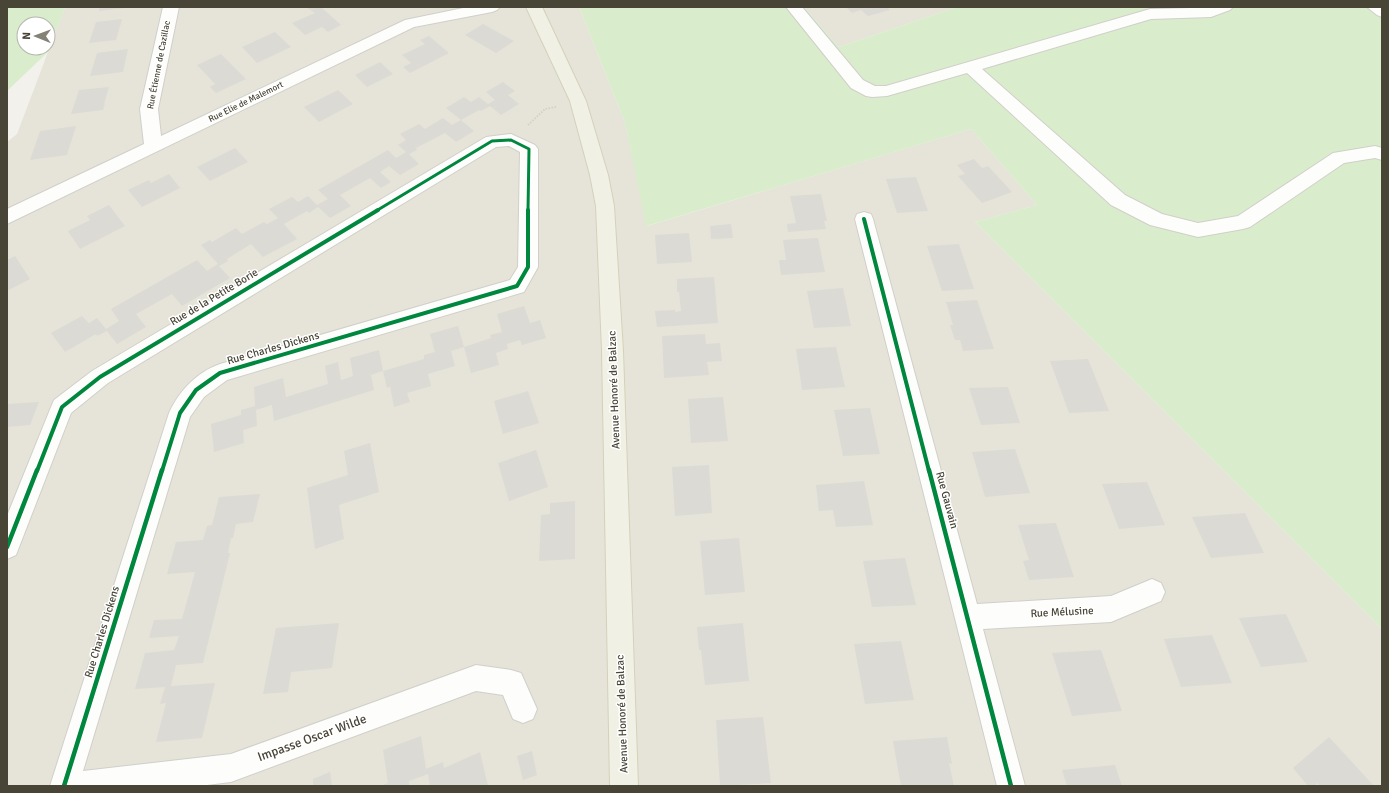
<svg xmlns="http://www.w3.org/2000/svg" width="1389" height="793" viewBox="0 0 1389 793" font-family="Signika,sans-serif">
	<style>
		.residential { fill: #e6e4d9 }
		.green { fill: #d9edcc; fill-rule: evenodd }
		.building { fill: #dbdad4 }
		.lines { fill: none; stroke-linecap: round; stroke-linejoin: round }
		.street-casing { stroke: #d0cfc9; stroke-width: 2 }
		.primary-casing { stroke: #d4d1b9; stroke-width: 2 }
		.path { stroke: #d2d1ca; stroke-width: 2; stroke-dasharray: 1.5 1.5; stroke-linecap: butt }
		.street { fill: #fdfdfc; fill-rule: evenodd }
		.primary { fill: #f1f0e4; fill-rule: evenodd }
		.cycleway-far2-casing { stroke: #fff; stroke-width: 5 }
		.cycleway-far1-casing { stroke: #fff; stroke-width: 6 }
		.cycleway-casing { stroke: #fff; stroke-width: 7 }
		.cycleway-far2 { stroke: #00873e; stroke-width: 3 }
		.cycleway-far1 { stroke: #00873e; stroke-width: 4 }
		.cycleway { stroke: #00873e; stroke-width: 4.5 }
		.labels { text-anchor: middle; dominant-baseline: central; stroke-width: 3; stroke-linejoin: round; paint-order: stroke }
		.far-street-label { font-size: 9px; fill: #484537; stroke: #fff }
		.street-label { font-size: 11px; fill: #484537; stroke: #fff }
		.near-street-label { font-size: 13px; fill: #484537; stroke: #fff }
	</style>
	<rect width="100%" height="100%" fill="#f2f1ec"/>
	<path class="residential" d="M65 7H579L625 123 647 226 971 129 1037 205 975 222 1382 629V786H7V142L17 134Z
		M804 7H957L839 47Z"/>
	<path class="green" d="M7 7H65L48 52 7 91ZM24 24H48V48H24Z
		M579 7H804L839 47 957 7H1382V629L975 222 1037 205 971 129 646 226 625 123Z"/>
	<path class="building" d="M100 7H125V8L99 11Z
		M306 7H321L341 25 328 32 322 27 305 35 292 23 315 13Z
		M846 7H887L890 10 868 16 861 10 852 13Z
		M122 19 116 40 89 43 96 22Z
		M483 24 503 35 514 41 496 53 465 35Z
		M275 32 291 47 257 63 242 47Z
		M429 36 449 53 410 73 403 67 411 63 402 55 425 44 420 40Z
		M128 49 123 72 90 76 97 53Z
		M221 54 246 79 216 93 210 87 215 84 197 65Z
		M380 62 393 74 367 87 355 75Z
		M503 82 515 91 508 95 519 104 501 115 490 106 481 111 479 110 461 120 446 108 464 97 471 102 479 97 488 104 495 100 486 92Z
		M109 87 104 104 105 103 103 110 71 114 79 90Z
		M338 90 353 104 319 122 304 107Z
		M443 118 452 125 461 120 474 131 456 142 445 133 416 148 417 150 409 154 419 164 400 175 389 166 380 172 391 182 381 188 370 178 340 195 351 206 330 218 318 207 309 213 307 211 284 224 297 239 263 257 251 244 227 259 228 261 219 266 230 278 182 306 172 294 136 314 146 327 117 344 107 331 97 336 96 334 65 352 51 333 82 316 89 323 97 318 106 329 119 321 111 309 197 260 207 271 218 264 201 245 210 240 212 242 236 228 242 234 264 222 267 224 278 218 269 209 292 197 298 202 308 196 317 205 328 199 318 190 388 150 396 158 406 152 398 145 406 140 400 134 419 124 425 129Z
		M76 126 67 155 30 160 40 131Z
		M235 148 248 162 210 181 197 167Z
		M974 159 982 168 988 166 1012 192 982 203 958 176 965 174 957 165Z
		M169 174 180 188 142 207 128 190 149 180 151 183Z
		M916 177 928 211 897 213 886 179Z
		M821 194 827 221H824L826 229 788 232 787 224 796 223 790 196Z
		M109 205 125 226 80 249 68 231 90 220 87 216Z
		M731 224 733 238 711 239 710 226Z
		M689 233 692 262 657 264 655 235Z
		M818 238 825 272 781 275 779 260H786L783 240Z
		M959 244 974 289 942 291 927 246Z
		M15 256 30 279 7 291V260Z
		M714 277 718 323 657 327 655 311 675 310V312L681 311 679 292H677V279Z
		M843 288 851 326 814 328 807 291Z
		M977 300 994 349 963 351 960 340H955L950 325H953L946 302Z
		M524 306 530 323 540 320 546 338 522 345 520 340 507 344 508 349 496 353 499 365 471 373 464 347 491 338 490 335 502 332 497 314Z
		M458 326 464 347 451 351 455 366 428 374 431 386 407 393 410 402 394 407 390 387 387 388 383 371 424 359V355L435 352 430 334Z
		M705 334 706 344 720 343 722 361 707 362 709 375 664 378 662 336Z
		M836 347 845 387 802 390 796 349Z
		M379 350 383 371 371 375 374 390 274 421 272 405 256 410 257 426 243 430 244 443 214 452 211 424 241 415V410L255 406 254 387 283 378 286 397 328 384 325 366 338 362 341 380 353 376 350 358Z
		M1088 359 1109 411 1069 413 1050 361Z
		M1008 387 1020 423 981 425 969 388Z
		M528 391 539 423 503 434 494 401Z
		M723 397 728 441 691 443 688 399Z
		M39 402 30 425 7 427V404Z
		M870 408 880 454 843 456 834 410Z
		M370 443 379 492 339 505 344 539 315 549 307 488 348 475 344 451Z
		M1015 449 1030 493 985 497 972 452Z
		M536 450 548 487 509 501 498 463Z
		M709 465 712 513 675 516 672 467Z
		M864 481 873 525 836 527 833 510 819 511 816 485Z
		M1147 482 1165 525 1119 529 1102 484Z
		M260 494 253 522 236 524 233 538H231L228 553H230L203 663 176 665 171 686 215 683 202 738 156 742 166 703 160 704 165 687 135 689 145 653 174 650 179 636 149 638 154 620 182 619 195 572 167 574 176 542 203 540 207 526 212 525 219 497Z
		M575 501V559L539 561 541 515 550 514V503Z
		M1245 513 1264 553 1211 558 1192 517Z
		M1056 523 1074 577 1029 580 1023 561 1029 560 1018 525Z
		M739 538 745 592 705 595 700 541Z
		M905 558 916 605 872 607 863 561Z
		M1286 614 1308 662 1261 667 1239 618Z
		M339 623 332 668 291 672 288 692 263 694 276 628Z
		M743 623 749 681 705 685 701 650H699L697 627Z
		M1212 635 1232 683 1181 687 1164 639Z
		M901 641 914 700 865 704 854 644Z
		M1101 650 1122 711 1072 716 1052 653Z
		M763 717 771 783 720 786 716 720Z
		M421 736 426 769 443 762 444 768 480 752 488 786H430L428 774 409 781V786H380L388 783 383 750Z
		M947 737 952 764 949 763 954 786H901L893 741Z
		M1329 737 1374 786H1320L1317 783 1315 786H1308L1293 768Z
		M532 751 537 775 523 780 517 756Z
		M1115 765 1122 786H1067L1062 770Z
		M330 772 332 786H313V779Z"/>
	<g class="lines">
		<defs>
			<path id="street" d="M163 7H179L158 109 161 136 405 20 468 7H500L497 10 492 12 414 27 7 224V209L144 144 140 109Z
				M786 7H802L863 80 875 86H886L1150 9 1233 7 1230 10 1211 17 1151 19 982 69 1125 195 1162 214 1198 223 1238 216 1333 153 1375 146 1382 148V160L1375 158 1344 163 1250 227 1243 229 1198 237 1150 225 1111 205 967 73 887 96 872 97 866 96 851 88Z
				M1367 7H1382V17L1377 15Z
				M511 134 535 145 538 149V267L524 292 227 380 204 397 190 417 83 771 231 754 476 665 511 670 521 673 537 709 533 719 523 723 513 719 503 695 476 691 231 782 199 786H50L169 413C179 391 197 372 220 364L510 280 518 267 520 152 509 146 496 147 108 383 71 413 16 555 7 559V516L51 407 54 400 92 371 486 137Z
				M864 212 871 214 873 219 977 604 1111 596 1152 579 1161 583 1165 592 1161 601 1111 622 983 629 1025 786H997L855 219 857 214Z"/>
			<path id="primary" d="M526 7H542L586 101 608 175 614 206 623 351 638 786H610L602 351 596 206 590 175 570 101Z"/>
		</defs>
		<use href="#street" class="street-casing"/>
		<use href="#primary" class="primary-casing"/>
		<path class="path" d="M528 125 545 109 556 107"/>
		<use href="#street" class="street"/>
		<use href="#primary" class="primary"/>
		<defs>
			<path id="cycleway-far2" d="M376 211 492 141 511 140 529 149 528 211"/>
			<path id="cycleway-far1" d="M864 219 929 471
				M37 471 62 407 100 377 378 210
				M162 471 180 413 196 390 220 373 517 286 528 267V210"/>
			<path id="cycleway" d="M929 470 1011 786
				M7 547 37 470
				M64 786 162 470"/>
		</defs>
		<use href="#cycleway-far2" class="cycleway-far2-casing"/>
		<use href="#cycleway-far1" class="cycleway-far1-casing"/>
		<use href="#cycleway" class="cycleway-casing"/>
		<use href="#cycleway-far2" class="cycleway-far2"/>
		<use href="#cycleway-far1" class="cycleway-far1"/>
		<use href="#cycleway" class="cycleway"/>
	</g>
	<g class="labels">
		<g class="far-street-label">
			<text transform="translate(159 65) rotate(-79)">Rue Étienne de Cazillac</text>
			<text transform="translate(246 102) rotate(-26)">Rue Elie de Malemort</text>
		</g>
		<g class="street-label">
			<text transform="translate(214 297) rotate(-31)">Rue de la Petite Borie</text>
			<text transform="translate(273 348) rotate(-16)">Rue Charles Dickens</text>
			<text transform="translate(614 390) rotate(-92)">Avenue Honoré de Balzac</text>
			<text transform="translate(947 500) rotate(75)">Rue Gauvain</text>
			<text transform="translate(1062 612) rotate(-3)">Rue Mélusine</text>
			<text transform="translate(102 632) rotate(-73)">Rue Charles Dickens</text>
			<text transform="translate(622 714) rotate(-92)">Avenue Honoré de Balzac</text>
		</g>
		<g class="near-street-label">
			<text transform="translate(312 738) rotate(-20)">Impasse Oscar Wilde</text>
		</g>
	</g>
	<rect width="1389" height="793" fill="none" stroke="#484537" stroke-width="16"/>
	<g transform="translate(36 36) rotate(271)"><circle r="19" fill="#ffffff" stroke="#b6b5af"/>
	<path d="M0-3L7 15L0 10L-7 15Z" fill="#848176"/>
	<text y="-6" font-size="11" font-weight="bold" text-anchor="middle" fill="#484537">N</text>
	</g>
</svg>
